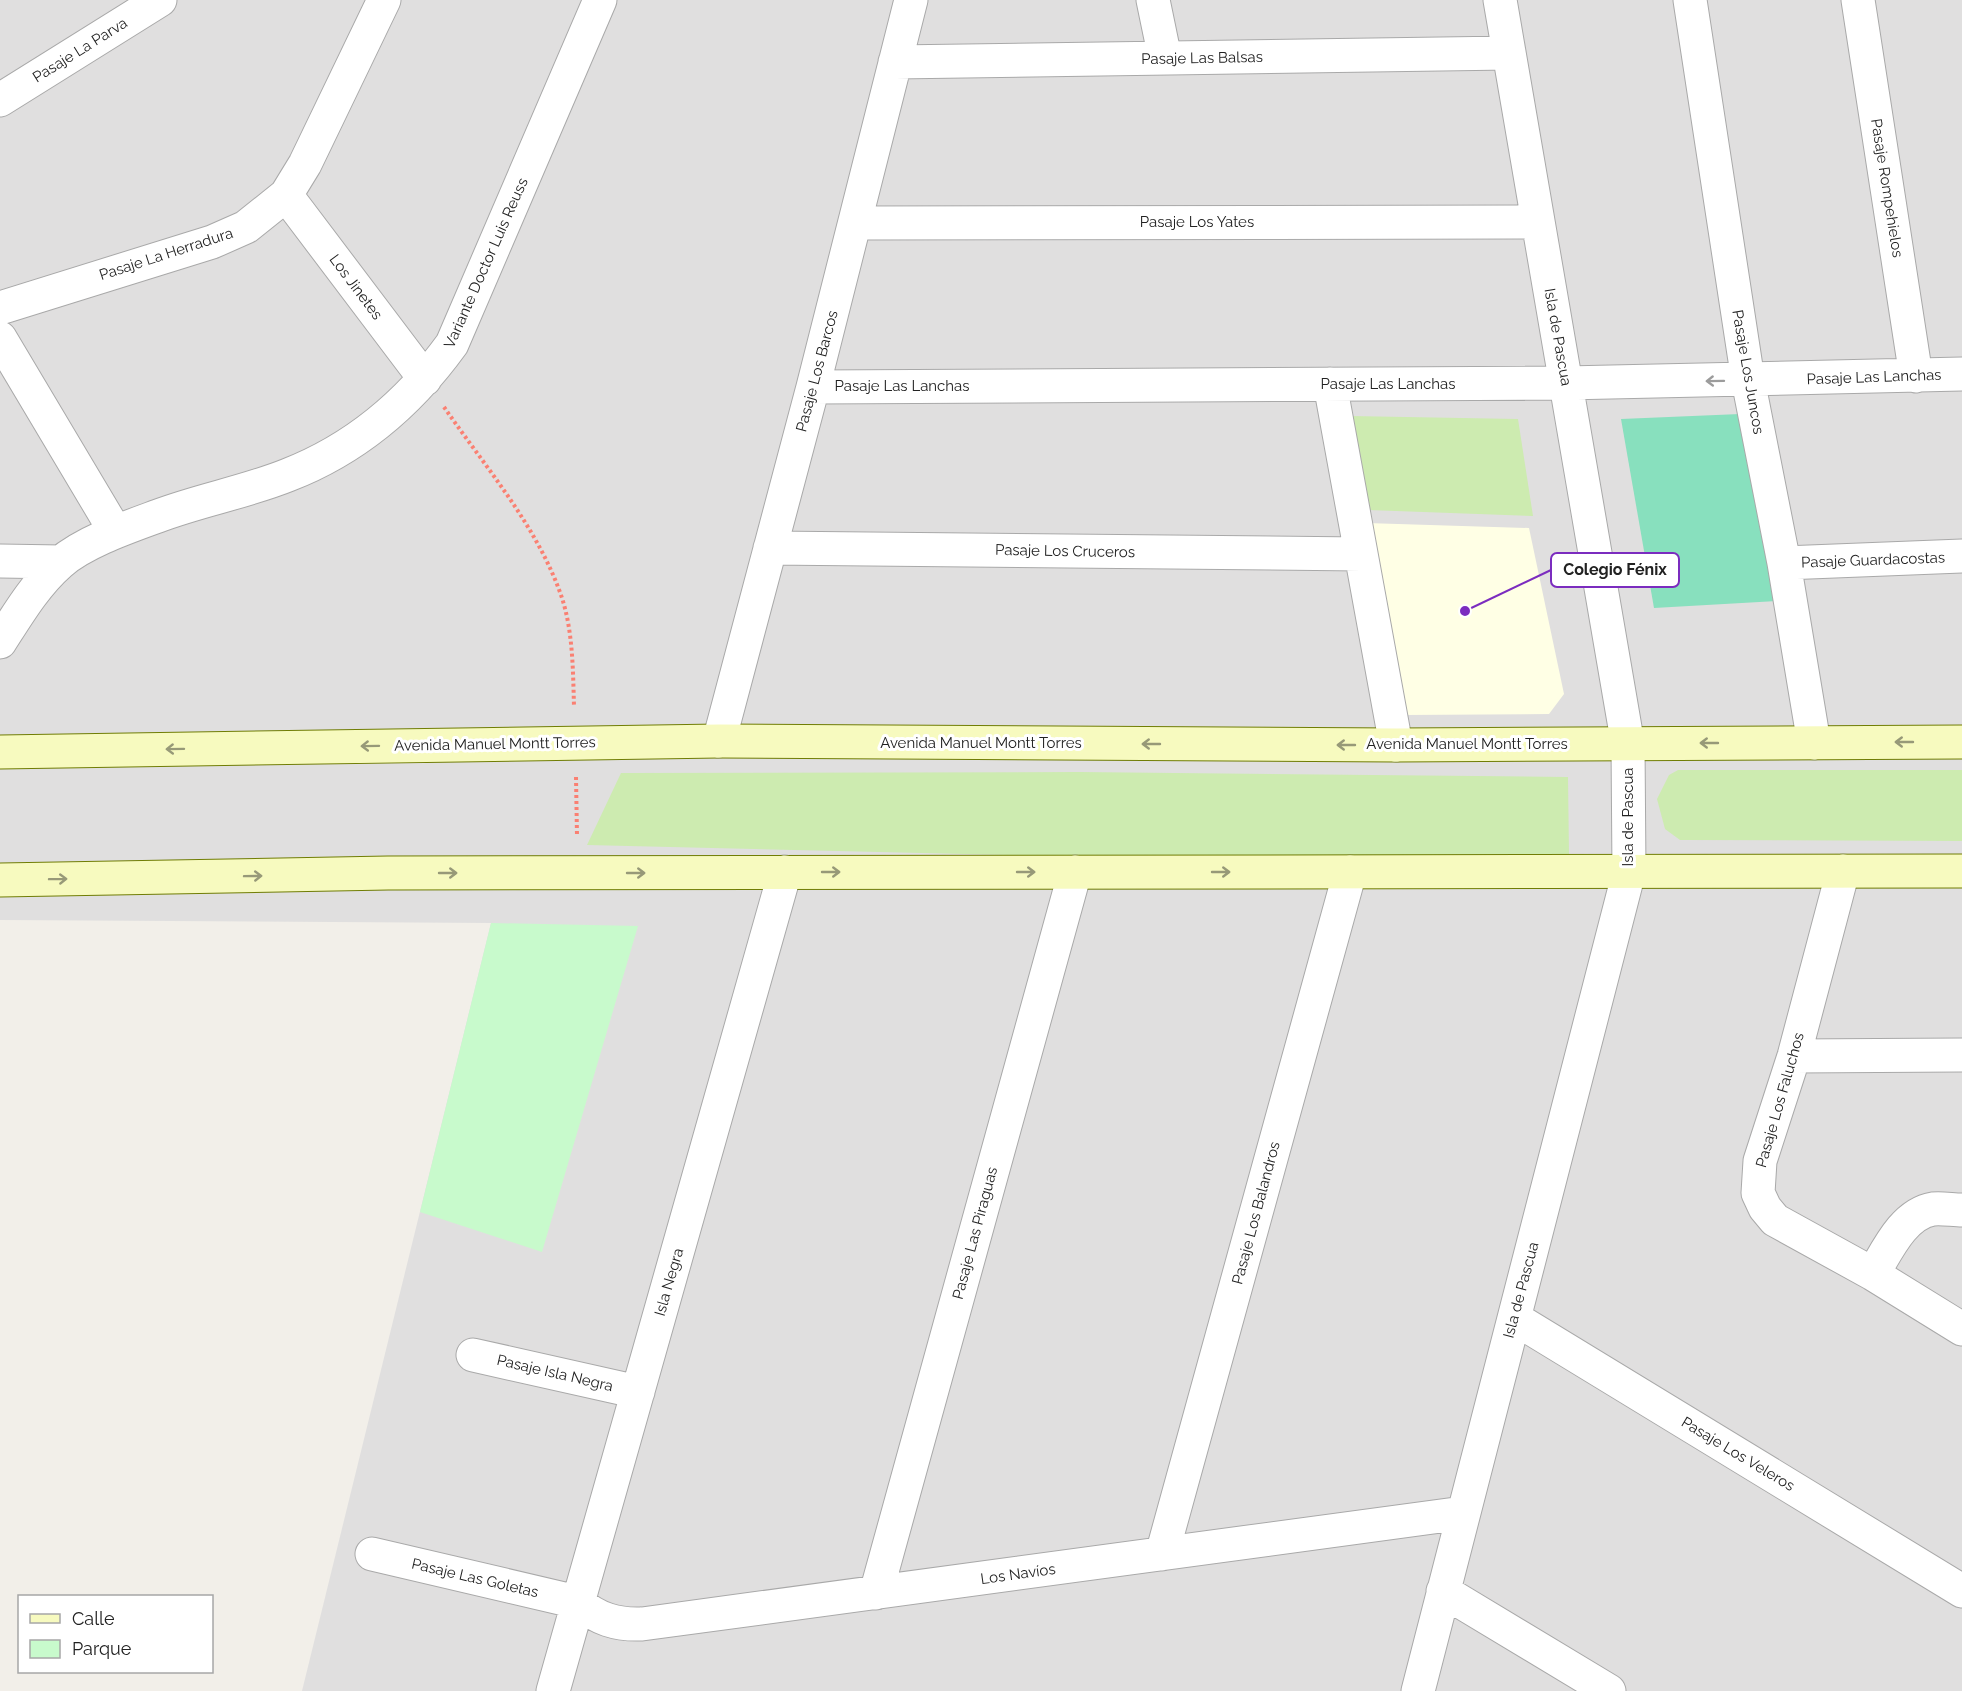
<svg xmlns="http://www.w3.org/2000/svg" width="1962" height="1691" viewBox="0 0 1962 1691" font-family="Raleway,sans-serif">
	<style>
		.residential { fill: #e0dfdf }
		.education { fill: #ffffe5 }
		.grass { fill: #cdebb0 }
		.park { fill: #c8facc }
		.pitch { fill: #88e0be }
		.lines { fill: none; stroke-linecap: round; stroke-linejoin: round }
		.street-casing { stroke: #a9a9a9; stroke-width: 35 }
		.secondary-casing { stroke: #707d05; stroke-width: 35 }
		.path { stroke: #fa8072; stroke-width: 4; stroke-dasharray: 3 3; stroke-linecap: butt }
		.street { stroke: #fff; stroke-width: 33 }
		.secondary { stroke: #f7fabf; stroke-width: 33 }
		.oneway { stroke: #9c9c9c }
		.oneway2 { stroke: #979978 }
		.labels { text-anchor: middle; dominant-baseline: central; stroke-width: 6; stroke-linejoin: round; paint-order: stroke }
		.street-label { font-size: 15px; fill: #222; stroke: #fff }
		.leader { fill: none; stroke: #7b2cbf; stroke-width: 2 }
		.callout-dot { fill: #7b2cbf; stroke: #fff; stroke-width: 2 }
		.callout { fill: #fff; stroke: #7b2cbf; stroke-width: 2 }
		.callout-label { font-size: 16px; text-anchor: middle; font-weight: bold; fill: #222 }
	</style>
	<rect width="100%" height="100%" fill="#f2efe9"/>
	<path class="residential" d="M0 0H1962V1691H302L491 923 0 920Z"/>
	<path class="education" d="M1366 523 1529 528 1564 694 1549 714 1402 715Z"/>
	<path class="grass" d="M1350 416 1518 419 1533 516 1368 510Z
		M1678 770H1962V841L1680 840 1665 829 1657 799 1669 775Z
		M1079 772 1568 777 1569 854 1096 857 587 845 621 773Z"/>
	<path class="park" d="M491 923 638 926 542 1252 420 1212Z"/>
	<path class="pitch" d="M1740 414 1777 601 1654 608 1621 419Z"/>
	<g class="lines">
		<defs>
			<path id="street" d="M1153 0 1165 58
				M1690 0 1748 380 1784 563 1814 743
				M1858 0 1916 376
				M895 62 1509 53
				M0 100 160 0
				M286 195 425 379
				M855 223 1538 222
				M0 308 212 242 246 227 286 195 305 164 384 0
				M0 338 115 531
				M1330 384 1396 745
				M813 387 1566 383 1962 374
				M770 548 1361 554
				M0 561 61 562
				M1784 563 1962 556
				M0 642C18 614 35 585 60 563 84 542 128 527 158 516 200 500 246 492 288 475 355 449 410 402 452 344L600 0
				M719 741 813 387 911 0
				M1843 871 1794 1056 1760 1161 1758 1193 1765 1208 1775 1220 1873 1274 1962 1329
				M1794 1056 1962 1055
				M1873 1274C1887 1251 1903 1214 1933 1209 1942 1208 1953 1210 1962 1210
				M1514 1318 1962 1591
				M473 1355 638 1392
				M372 1554 577 1602C598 1619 616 1625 642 1624L1463 1513
				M1162 1554 1350 872
				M1443 1591 1609 1691
				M876 1593 1075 872
				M553 1691 785 872
				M1418 1691 1629 872 1628 745 1500 0"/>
			<path id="secondary" d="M0 752 719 741 1396 745 1962 742
				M0 880 388 873 1962 871"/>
		</defs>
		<use href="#street" class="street-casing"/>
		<use href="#secondary" class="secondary-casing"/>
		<path class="path" d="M444 407C486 468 538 527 562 598 573 632 573 671 574 707
			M576 777 577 836"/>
		<use href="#street" class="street"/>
		<use href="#secondary" class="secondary"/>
	</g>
	<defs><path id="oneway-shaft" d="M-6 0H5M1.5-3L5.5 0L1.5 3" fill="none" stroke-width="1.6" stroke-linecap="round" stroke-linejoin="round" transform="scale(1.5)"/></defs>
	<use class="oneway" href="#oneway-shaft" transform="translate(1715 381) rotate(179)"/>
	<g class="oneway2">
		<use href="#oneway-shaft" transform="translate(1904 742) rotate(180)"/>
		<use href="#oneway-shaft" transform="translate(1709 743) rotate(180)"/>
		<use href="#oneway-shaft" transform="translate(1151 744) rotate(-180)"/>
		<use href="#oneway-shaft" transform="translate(1346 745) rotate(-180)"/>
		<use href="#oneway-shaft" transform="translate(370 746) rotate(179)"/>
		<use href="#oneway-shaft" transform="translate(175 749) rotate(179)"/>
		<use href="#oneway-shaft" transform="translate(831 872)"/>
		<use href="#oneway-shaft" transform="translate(1026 872)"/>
		<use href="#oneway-shaft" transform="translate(1221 872)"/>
		<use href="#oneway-shaft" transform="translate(448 873)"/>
		<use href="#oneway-shaft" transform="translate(636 873)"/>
		<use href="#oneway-shaft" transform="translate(253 876) rotate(-1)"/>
		<use href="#oneway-shaft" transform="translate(58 879) rotate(-1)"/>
	</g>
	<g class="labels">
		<g class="street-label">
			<text transform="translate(80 50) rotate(-32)">Pasaje La Parva</text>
			<text transform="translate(1202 58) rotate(-1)">Pasaje Las Balsas</text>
			<text transform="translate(1887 188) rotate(81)">Pasaje Rompehielos</text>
			<text x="1197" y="222">Pasaje Los Yates</text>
			<text transform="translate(166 254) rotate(-18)">Pasaje La Herradura</text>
			<text transform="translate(486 263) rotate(-66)">Variante Doctor Luis Reuss</text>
			<text transform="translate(356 287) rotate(53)">Los Jinetes</text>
			<text transform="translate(1558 337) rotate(80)">Isla de Pascua</text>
			<text transform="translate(817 371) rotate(-75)">Pasaje Los Barcos</text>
			<text transform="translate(1748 372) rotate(80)">Pasaje Los Juncos</text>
			<text transform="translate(1874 377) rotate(-2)">Pasaje Las Lanchas</text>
			<text x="1388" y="384">Pasaje Las Lanchas</text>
			<text x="902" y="386">Pasaje Las Lanchas</text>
			<text transform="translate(1065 551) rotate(1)">Pasaje Los Cruceros</text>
			<text transform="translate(1873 560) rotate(-2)">Pasaje Guardacostas</text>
			<text x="981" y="743">Avenida Manuel Montt Torres</text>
			<text transform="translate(495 744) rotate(-1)">Avenida Manuel Montt Torres</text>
			<text x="1467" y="744">Avenida Manuel Montt Torres</text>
			<text transform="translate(1628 817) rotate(-90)">Isla de Pascua</text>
			<text transform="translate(1780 1100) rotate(-74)">Pasaje Los Faluchos</text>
			<text transform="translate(1256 1213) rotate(-75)">Pasaje Los Balandros</text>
			<text transform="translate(975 1233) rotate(-75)">Pasaje Las Piraguas</text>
			<text transform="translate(669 1282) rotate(-74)">Isla Negra</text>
			<text transform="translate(1521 1290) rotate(-75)">Isla de Pascua</text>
			<text transform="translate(555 1373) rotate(13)">Pasaje Isla Negra</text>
			<text transform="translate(1738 1454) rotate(31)">Pasaje Los Veleros</text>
			<text transform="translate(1018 1574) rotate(-8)">Los Navíos</text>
			<text transform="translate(475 1578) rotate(13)">Pasaje Las Goletas</text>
		</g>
	</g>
	<path class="leader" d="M1465 611L1551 570"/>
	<circle class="callout-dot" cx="1465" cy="611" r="6"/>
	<rect class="callout" x="1551" y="553" width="128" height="34" rx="6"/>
	<g class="callout-label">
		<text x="1615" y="575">Colegio Fénix</text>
	</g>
	<rect x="18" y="1595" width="195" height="78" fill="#ffffff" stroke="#a7a7a7" stroke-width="1.5"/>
	<rect x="30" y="1614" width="30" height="9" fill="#f7fabf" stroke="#a7a7a7" stroke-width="1.5"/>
	<text x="72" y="1625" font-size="18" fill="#222222">Calle</text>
	<rect x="30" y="1640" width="30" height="18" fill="#c8facc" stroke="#a7a7a7" stroke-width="1.5"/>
	<text x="72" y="1655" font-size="18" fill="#222222">Parque</text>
</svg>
